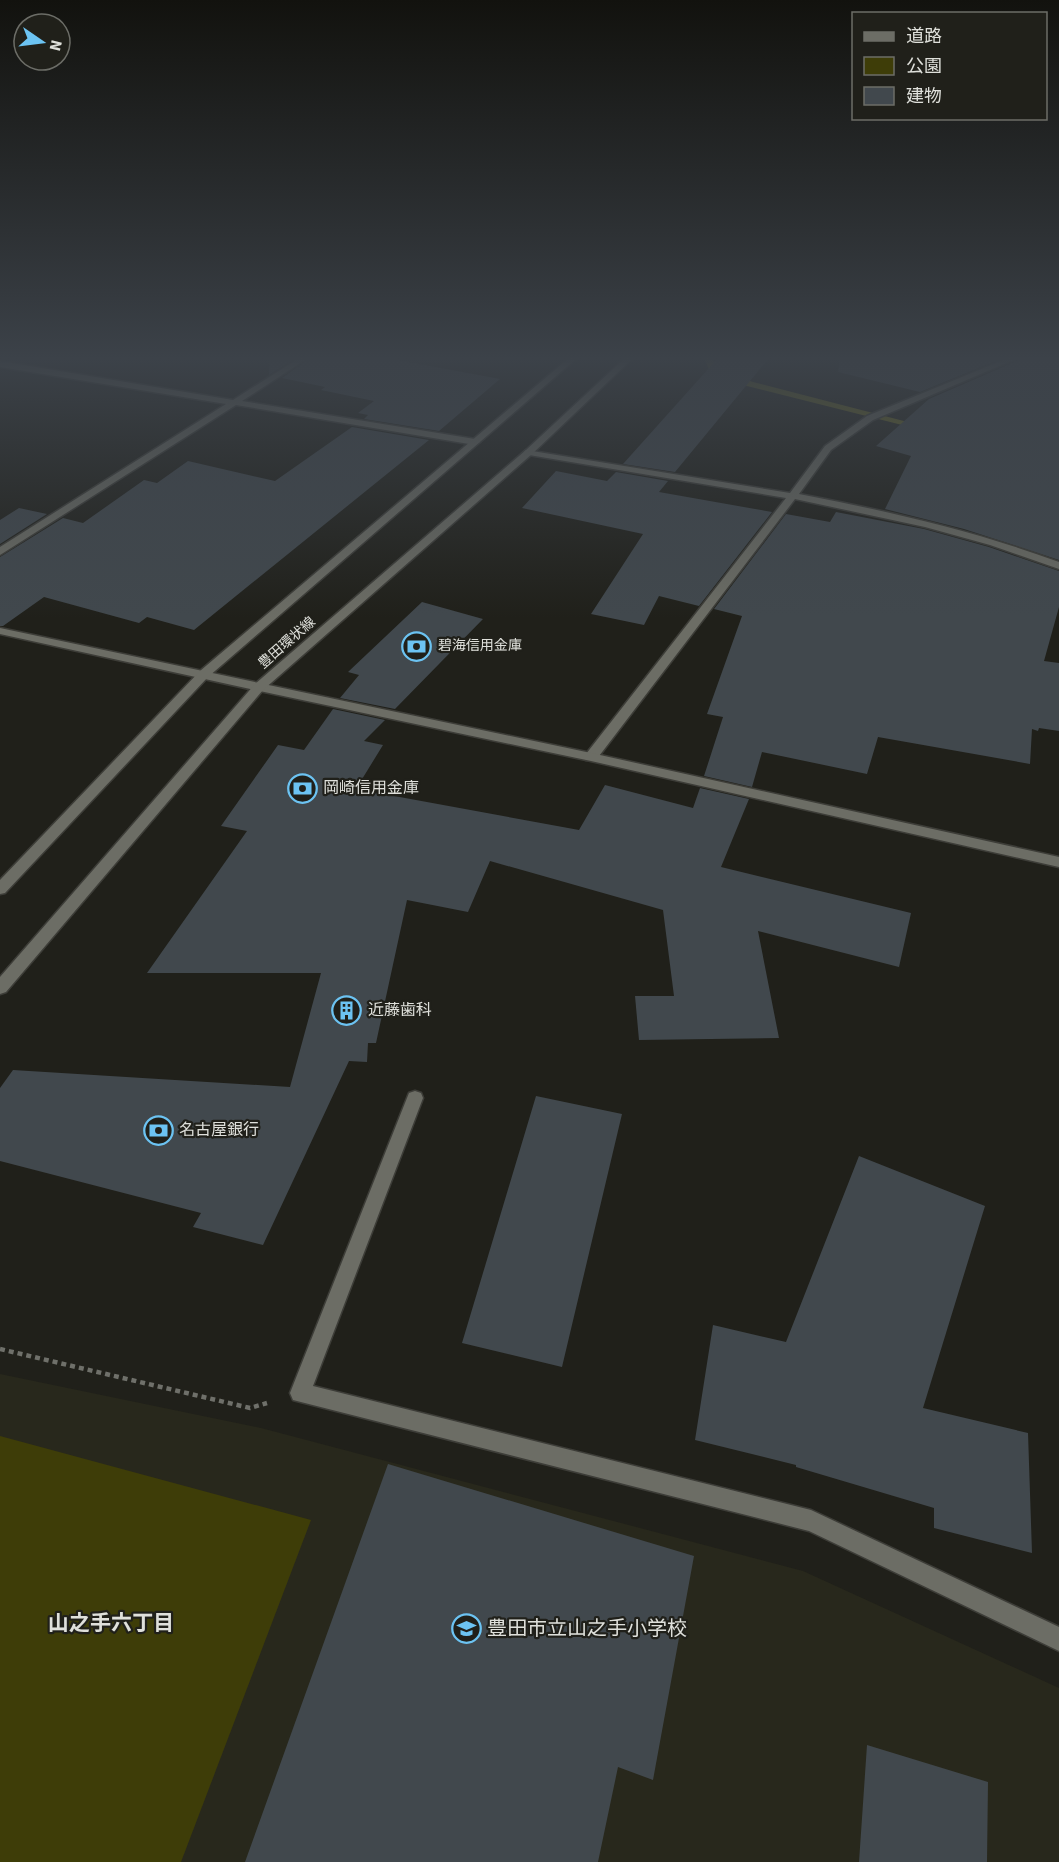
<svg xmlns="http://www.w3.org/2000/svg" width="1059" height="1862" viewBox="0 0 1059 1862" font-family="'Source Sans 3','Noto Sans JP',sans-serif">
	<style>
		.built { fill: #28281c }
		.green { fill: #3e3d08 }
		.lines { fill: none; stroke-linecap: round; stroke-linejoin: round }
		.stream { fill: #716f1d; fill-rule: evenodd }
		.building { fill: #41484d }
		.minor-casing { stroke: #3d3d38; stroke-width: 3 }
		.tertiary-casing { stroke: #3d3d38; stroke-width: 3 }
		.secondary-casing { stroke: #3d3d38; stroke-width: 3 }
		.path { stroke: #6f706a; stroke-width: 4.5; stroke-dasharray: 5 4; stroke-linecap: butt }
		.minor { fill: #6c6d65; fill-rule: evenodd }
		.tertiary { fill: #6c6d65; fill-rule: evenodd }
		.secondary { fill: #6c6d65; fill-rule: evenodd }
		.labels { text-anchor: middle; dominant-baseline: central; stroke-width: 4.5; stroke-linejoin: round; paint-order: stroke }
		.far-street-label { font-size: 14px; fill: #dfe0db; stroke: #20201a }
		.far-poi-label { font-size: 14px; fill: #dfe0db; stroke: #20201a; text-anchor: start }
		.poi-label { font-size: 16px; fill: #dfe0db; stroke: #20201a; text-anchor: start }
		.near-poi-label { font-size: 20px; fill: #dfe0db; stroke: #20201a; text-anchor: start }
		.near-neighbourhood-label { font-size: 21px; font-weight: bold; fill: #dfe0db; stroke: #20201a }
	</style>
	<rect width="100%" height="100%" fill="#20201a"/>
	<path class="built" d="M0 1374 261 1428 803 1571 1059 1688V1862H0Z"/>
	<path class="green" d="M0 1436 311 1520 181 1862H0Z"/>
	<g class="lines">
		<path class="stream" d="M704 358H712L718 370 753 382 927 427 922 430 747 386 711 374Z"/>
	</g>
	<path class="building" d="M270 358H296L269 375Z
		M310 358H387L500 379 439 431 364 419 368 415 358 413 374 401 321 390 325 387 282 378Z
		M718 358H769L675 472 623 464Z
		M840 358H1003L920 392 838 372Z
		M1020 358H1059V560L964 529 885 509 911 456 876 446 929 399 1019 360Z
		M352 427 429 440 194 630 147 617 139 623 44 597 3 626H0V557L63 518 83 523 144 480 157 483 188 461 275 481Z
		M556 471 607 481 616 472 668 481 659 492 772 512 699 606 659 596 644 625 591 614 643 534 522 508Z
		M19 508 47 514 0 544V520Z
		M836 512 924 529 989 547 1059 571V607L1044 661 1059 663V731L1039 728 1038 731 1032 729 1030 764 878 737 867 774 762 752 752 787 704 776 723 717 707 714 742 616 714 609 786 514 830 522Z
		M422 602 483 619 395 709 340 698 359 675 348 672Z
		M333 709 385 720 364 741 383 745 356 789 579 830 605 785 693 808 700 788 749 799 721 867 911 913 899 967 758 931 779 1038 639 1040 635 996H674L663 910 490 861 468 912 407 900 376 1043H368L367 1062 349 1061 263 1245 193 1227 201 1213 0 1161V1088L13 1070 290 1087 321 973H147L247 831 221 826 278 745 304 750Z
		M536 1096 622 1114 562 1367 462 1343Z
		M859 1156 985 1206 923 1408 1028 1433 1032 1553 934 1528V1508L796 1467V1465L695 1440 713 1325 786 1342Z
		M388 1464 694 1556 653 1780 618 1767 598 1862H245Z
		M867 1745 988 1782 987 1862H859Z"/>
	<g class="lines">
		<defs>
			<path id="minor" d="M299 358H308L242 401 475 439 480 442 475 445 236 405 0 555V547L226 404 0 367V361L233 400Z
				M1008 358H1018L873 420 831 450 799 494C888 511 975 531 1059 562V569L990 545 925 527 795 499 596 760H586L585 757 586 754 786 498 529 455 524 452 526 450 790 493 825 446 867 416Z
				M0 628 259 683 265 687 259 691 0 634Z
				M415 1091 421 1093 423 1098 313 1386 811 1510 1059 1627V1651L809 1531 293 1400 290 1393 407 1098 409 1093Z"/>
			<path id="tertiary" d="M259 683 591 753 1059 857V867L591 761 255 690 253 687Z"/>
			<path id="secondary" d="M569 358H577L208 677 5 893 0 894V880L200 671Z
				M625 358H633L532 454 263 690 6 992 0 994V977L255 684 526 450Z"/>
		</defs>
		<use href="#minor" class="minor-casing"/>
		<use href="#tertiary" class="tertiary-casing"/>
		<use href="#secondary" class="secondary-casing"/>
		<path class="path" d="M0 1349 250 1408 267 1403"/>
		<use href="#minor" class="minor"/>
		<use href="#tertiary" class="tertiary"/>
		<use href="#secondary" class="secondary"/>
	</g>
	<linearGradient id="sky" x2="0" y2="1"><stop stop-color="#12120e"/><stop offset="0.58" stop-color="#3c4249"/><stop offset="1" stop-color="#3c4249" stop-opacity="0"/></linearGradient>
	<rect width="1059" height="618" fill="url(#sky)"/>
	<defs>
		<symbol id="bank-ring" viewBox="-11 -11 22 22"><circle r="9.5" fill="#20201a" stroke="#6cc3f2" stroke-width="1.5"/><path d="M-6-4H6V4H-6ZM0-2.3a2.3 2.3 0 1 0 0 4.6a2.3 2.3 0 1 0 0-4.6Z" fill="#6cc3f2"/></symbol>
		<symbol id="building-ring" viewBox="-11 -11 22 22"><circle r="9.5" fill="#20201a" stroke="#6cc3f2" stroke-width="1.5"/><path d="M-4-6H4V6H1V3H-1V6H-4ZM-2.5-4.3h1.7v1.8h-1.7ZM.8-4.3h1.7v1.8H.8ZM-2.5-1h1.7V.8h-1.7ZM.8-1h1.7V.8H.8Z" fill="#6cc3f2"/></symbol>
		<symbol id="school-ring" viewBox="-11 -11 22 22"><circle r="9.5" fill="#20201a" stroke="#6cc3f2" stroke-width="1.5"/><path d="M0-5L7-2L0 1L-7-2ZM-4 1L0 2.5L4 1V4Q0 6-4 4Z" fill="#6cc3f2"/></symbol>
	</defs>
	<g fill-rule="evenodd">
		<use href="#bank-ring" x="400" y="630" width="33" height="33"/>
		<use href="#bank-ring" x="286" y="772" width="33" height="33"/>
		<use href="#building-ring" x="330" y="994" width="33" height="33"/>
		<use href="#bank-ring" x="142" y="1114" width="33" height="33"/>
		<use href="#school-ring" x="450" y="1612" width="33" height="33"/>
	</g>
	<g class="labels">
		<g class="far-street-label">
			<text transform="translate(287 643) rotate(-41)">豊田環状線</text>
		</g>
		<g class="far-poi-label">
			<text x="438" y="646">碧海信用金庫</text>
		</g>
		<g class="poi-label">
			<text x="323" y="788">岡崎信用金庫</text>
			<text x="368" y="1010">近藤歯科</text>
			<text x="179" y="1130">名古屋銀行</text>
		</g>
		<g class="near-poi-label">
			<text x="487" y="1629">豊田市立山之手小学校</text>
		</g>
		<g class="near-neighbourhood-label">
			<text x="111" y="1623">山之手六丁目</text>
		</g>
	</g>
	<rect x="852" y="12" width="195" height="108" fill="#20201a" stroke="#6c6d67" stroke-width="1.5"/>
	<rect x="864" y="32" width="30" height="9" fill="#6c6d65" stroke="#6c6d67" stroke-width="1.5"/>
	<text x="906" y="42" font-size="18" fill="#dfe0db">道路</text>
	<rect x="864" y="57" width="30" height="18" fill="#3e3d08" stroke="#6c6d67" stroke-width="1.5"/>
	<text x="906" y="72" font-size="18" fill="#dfe0db">公園</text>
	<rect x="864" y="87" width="30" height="18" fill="#41484d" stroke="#6c6d67" stroke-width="1.5"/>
	<text x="906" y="102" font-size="18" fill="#dfe0db">建物</text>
	<g transform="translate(42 42) rotate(104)"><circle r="28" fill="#20201a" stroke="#6c6d67" stroke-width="1.5"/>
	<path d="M0-4.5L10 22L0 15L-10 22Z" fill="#6cc3f2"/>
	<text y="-9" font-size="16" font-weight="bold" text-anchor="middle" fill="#dfe0db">N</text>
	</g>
</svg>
